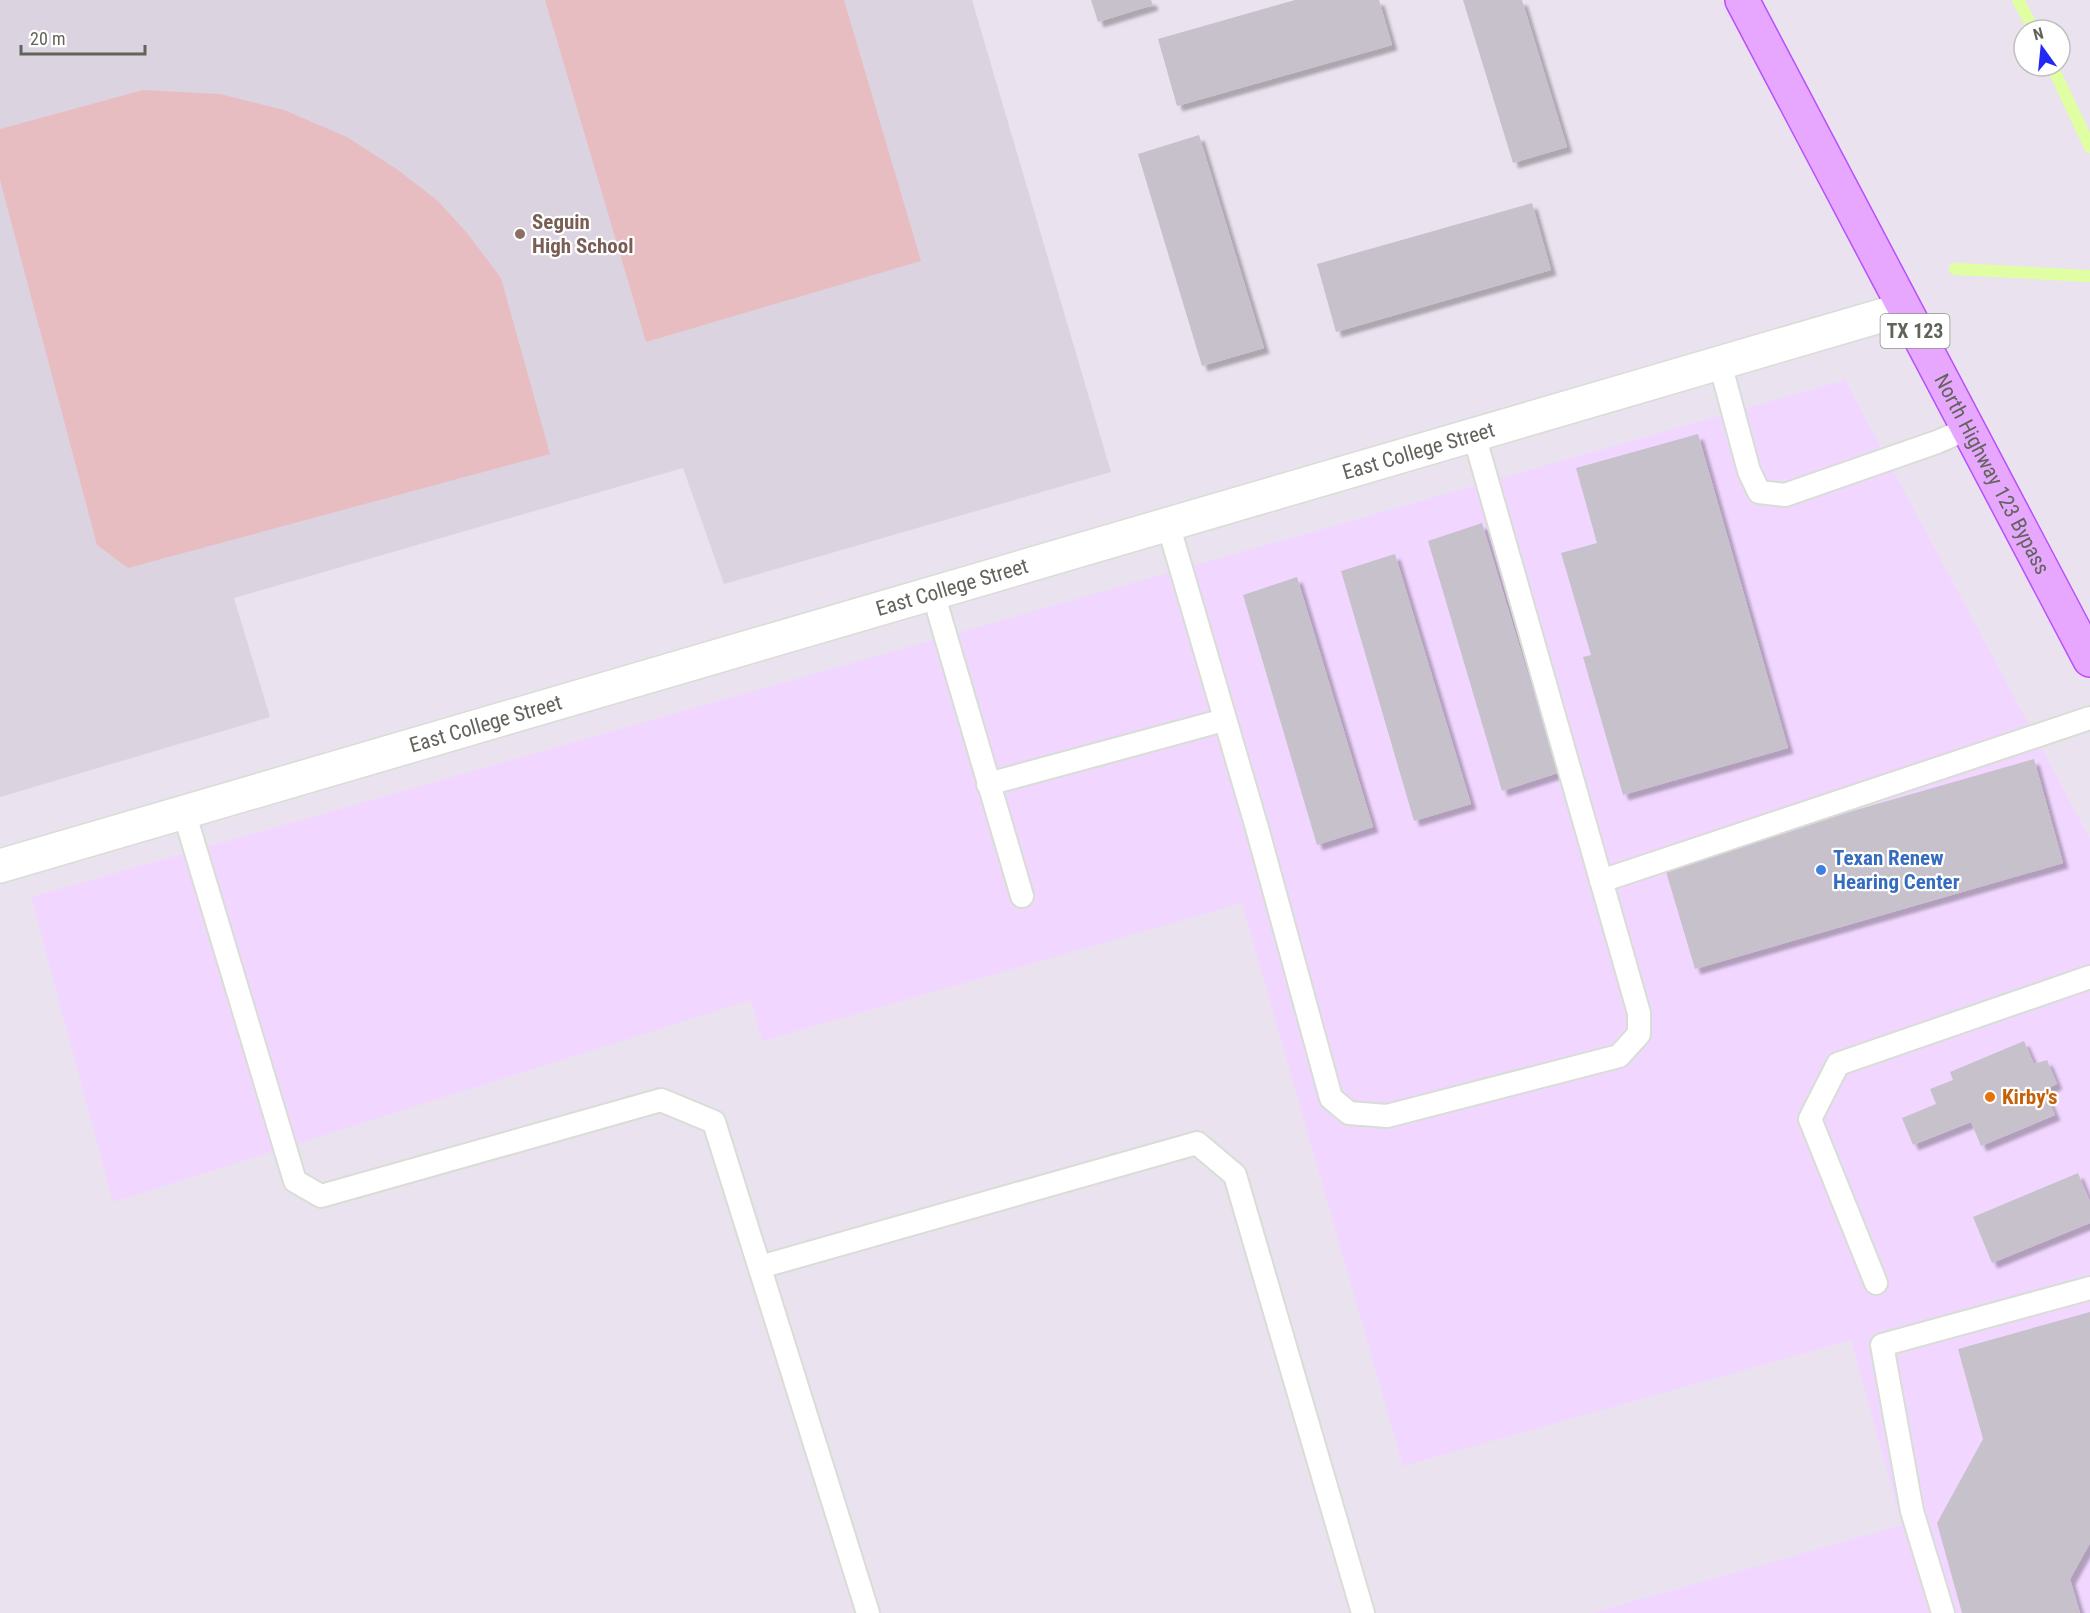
<svg xmlns="http://www.w3.org/2000/svg" width="2090" height="1613" viewBox="0 0 2090 1613" font-family="'Roboto Condensed',sans-serif">
	<style>
		.commercial { fill: #f1d7ff }
		.education { fill: #dcd3e1 }
		.green { fill: #e8bdc2 }
		.lines { fill: none; stroke-linecap: round; stroke-linejoin: round }
		.stream { stroke: #e0ffa2; stroke-width: 12 }
		.building { fill: #c7c1cb; filter: url(#shadow) }
		.service-casing { stroke: #d8ddd5; stroke-width: 26 }
		.tertiary-casing { stroke: #d8ddd5; stroke-width: 36 }
		.primary-casing { stroke: #b850fa; stroke-width: 36 }
		.service { stroke: #fff; stroke-width: 22 }
		.tertiary { stroke: #fff; stroke-width: 33 }
		.primary { stroke: #e7a7ff; stroke-width: 33 }
		.education-dot { fill: #8d6e63; stroke: #fff; stroke-width: 2 }
		.shop-dot { fill: #3f7fe0; stroke: #fff; stroke-width: 2 }
		.food-dot { fill: #e8710a; stroke: #fff; stroke-width: 2 }
		.labels { text-anchor: middle; dominant-baseline: central; stroke-width: 4.5; stroke-linejoin: round; paint-order: stroke }
		.shield { fill: #fff; stroke: #90928c; stroke-width: 1.5 }
		.shield-label { font-size: 20px; font-weight: bold; fill: #60645b }
		.education-label { font-size: 21px; font-weight: bold; fill: #785e54; stroke: #fff; text-anchor: start }
		.street-label { font-size: 21px; fill: #60645b; stroke: #fff }
		.shop-label { font-size: 21px; font-weight: bold; fill: #366cbe; stroke: #fff; text-anchor: start }
		.food-label { font-size: 21px; font-weight: bold; fill: #c56008; stroke: #fff; text-anchor: start }
	</style>
	<defs>
		<filter id="shadow"><feDropShadow dx="5.5" dy="5.5" stdDeviation="1.5" flood-color="#0004"/></filter>
	</defs>
	<rect width="100%" height="100%" fill="#ebe2ef"/>
	<path class="commercial" d="M1845 380 2090 839V1613H1592L1902 1525 1851 1340 1403 1466 1242 903 762 1041 751 1000 113 1202 31 897Z"/>
	<path class="education" d="M0 0H972L1111 472 724 584 683 468 234 598 270 717 0 797Z"/>
	<path class="green" d="M545 0H844L921 261 646 342Z
		M143 90 220 94 284 110 347 137 398 170 438 201 467 233 501 278 550 454 128 568 97 545 0 180V129Z"/>
	<g class="lines">
		<path class="stream" d="M2018 0 2034 30
			M2052 66 2090 147
			M1955 269 2090 276"/>
	</g>
	<path class="building" d="M1091 0H1151L1153 5 1098 22Z
		M1295 0H1379L1392 45 1177 106 1158 39Z
		M1463 0H1522L1567 147 1513 163Z
		M1199 135 1264 348 1202 366 1138 154Z
		M1532 203 1551 270 1336 332 1317 264Z
		M1698 434 1788 748 1623 795 1583 657 1591 655 1561 553 1597 543 1576 468Z
		M1482 523 1558 773 1502 791 1428 541Z
		M1395 554 1471 804 1414 821 1341 571Z
		M1297 577 1373 827 1317 845 1243 595Z
		M2034 759 2063 863 1695 969 1664 865Z
		M2024 1041 2034 1064 2047 1060 2057 1084 2044 1090 2055 1115 1981 1146 1971 1122 1913 1145 1902 1118 1936 1104 1930 1089 1953 1080 1950 1072Z
		M2078 1173 2090 1202V1223L1992 1263 1973 1217Z
		M2090 1312V1543L2070 1579 2080 1613H1962L1937 1523 1983 1439 1958 1349Z"/>
	<g class="lines">
		<defs>
			<path id="service" d="M1720 363 1749 471 1759 492 1785 495 1937 442 1967 429
				M1168 524 1257 828 1331 1098 1349 1113 1387 1116 1619 1056 1639 1034V1013L1474 435
				M933 593 1022 896
				M988 784 1224 720
				M184 812 295 1181 321 1196 661 1100 714 1122 868 1613
				M1601 881 2090 718
				M760 1267 1197 1143 1235 1175 1363 1613
				M1876 1283 1810 1119 1838 1064 2090 977
				M1943 1613 1912 1511 1882 1345 2090 1288"/>
			<g id="tertiary">
				<path id="s1" d="M0 866 1904 309"/>
			</g>
			<g id="primary">
				<path id="s2" d="M1742 0 2090 660"/>
			</g>
		</defs>
		<use href="#service" class="service-casing"/>
		<use href="#tertiary" class="tertiary-casing"/>
		<use href="#primary" class="primary-casing"/>
		<use href="#service" class="service"/>
		<use href="#tertiary" class="tertiary"/>
		<use href="#primary" class="primary"/>
	</g>
	<circle class="education-dot" cx="520" cy="234" r="6"/>
	<circle class="shop-dot" cx="1821" cy="870" r="6"/>
	<circle class="food-dot" cx="1990" cy="1097" r="6"/>
	<g class="labels">
		<rect class="shield" x="1880.5" y="314" width="69" height="34" rx="4.5"/>
		<g class="shield-label">
			<text x="1915" y="331">TX 123</text>
		</g>
		<g class="education-label">
			<text x="532" y="222">Seguin<tspan x="532" dy="24">High School</tspan></text>
		</g>
		<g class="street-label">
			<text stroke="none"><textPath href="#s1" startOffset="1478">East College Street</textPath></text>
			<text stroke="none"><textPath href="#s2" startOffset="536">North Highway 123 Bypass</textPath></text>
			<text stroke="none"><textPath href="#s1" startOffset="992">East College Street</textPath></text>
			<text stroke="none"><textPath href="#s1" startOffset="506">East College Street</textPath></text>
		</g>
		<g class="shop-label">
			<text x="1833" y="858">Texan Renew<tspan x="1833" dy="24">Hearing Center</tspan></text>
		</g>
		<g class="food-label">
			<text x="2002" y="1097">Kirby's</text>
		</g>
	</g>
	<g transform="translate(2042 48) rotate(345)"><circle r="28" fill="#ffffff" stroke="#bfc1bd" stroke-width="1.5"/>
	<path d="M0-4.5L10 22L0 15L-10 22Z" fill="#2329f4"/>
	<text y="-9" font-size="16" font-weight="bold" text-anchor="middle" fill="#60645b">N</text>
	</g>
	<path d="M21 45v9h124v-9" fill="none" stroke="#60645b" stroke-width="3"/>
	<text x="30" y="45" font-size="18" fill="#60645b" stroke="#ffffff" stroke-width="4.5" paint-order="stroke">20 m</text>
</svg>
